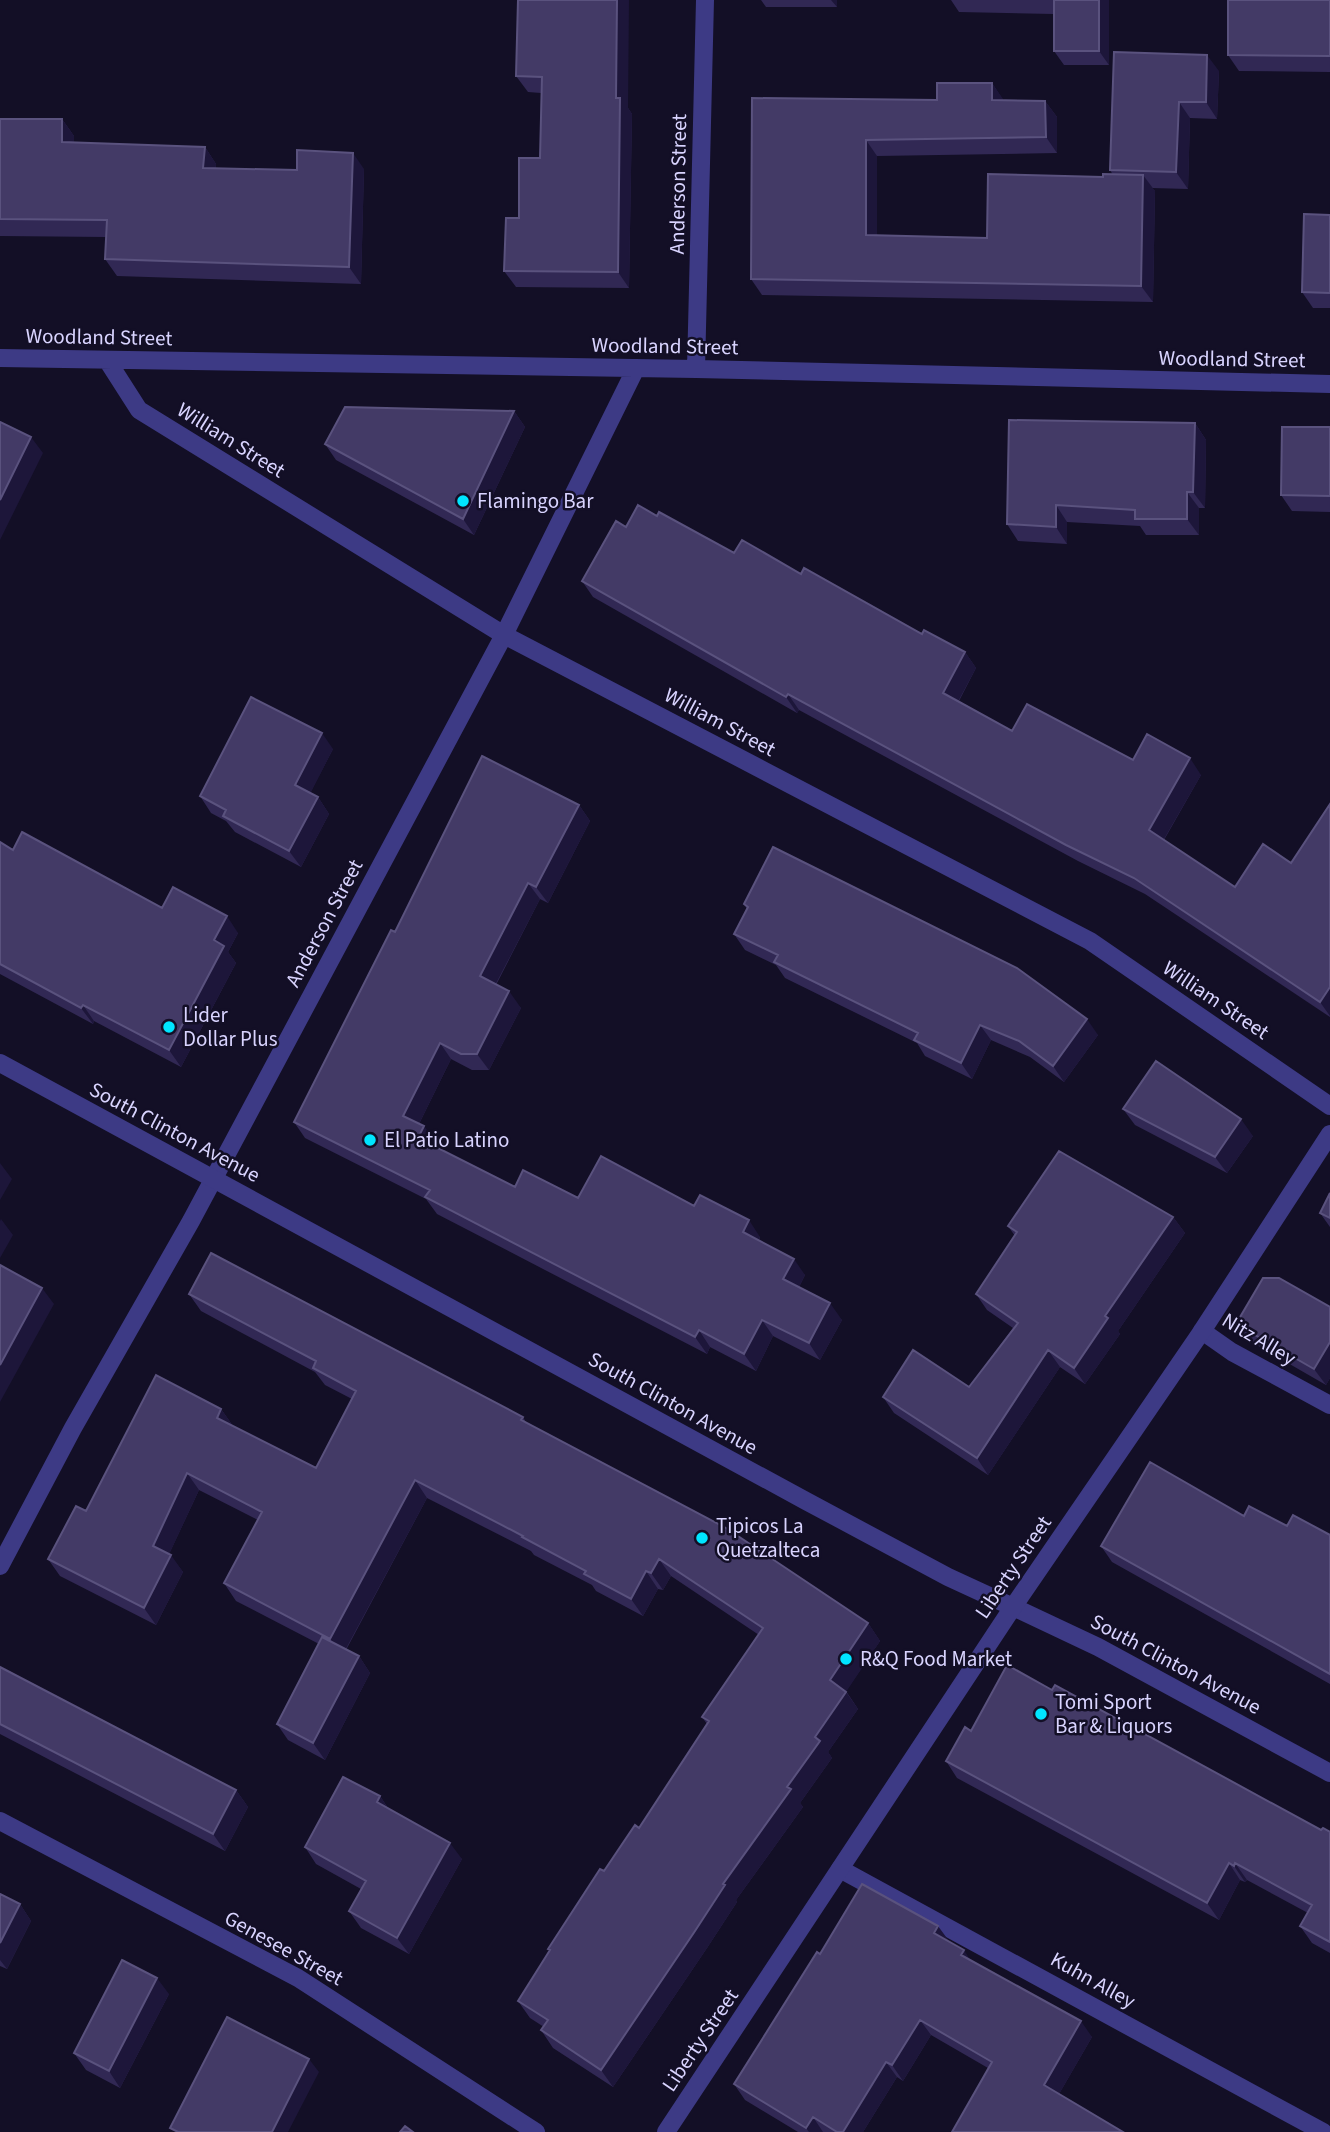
<svg xmlns="http://www.w3.org/2000/svg" width="1330" height="2132" viewBox="0 0 1330 2132" font-family="'Source Sans 3',sans-serif">
	<style>
		.lines { fill: none; stroke-linecap: round; stroke-linejoin: round }
		.service { stroke: #3d3a85; stroke-width: 18 }
		.minor { stroke: #3d3a85; stroke-width: 18 }
		.tertiary { stroke: #3d3a85; stroke-width: 18 }
		.wall { fill: #312854 }
		.shaded-wall { fill: #1d163a }
		.building { fill: #433a66; stroke: #5a527e; stroke-width: 2 }
		.poi-dot { fill: #00e5ff; stroke: #130f26; stroke-width: 2.5 }
		.labels { text-anchor: middle; dominant-baseline: central; stroke-width: 5; stroke-linejoin: round; paint-order: stroke }
		.street-label { font-size: 21px; fill: #d9d4ff; stroke: #130f26 }
		.poi-label { font-size: 21px; fill: #d9d4ff; stroke: #130f26; text-anchor: start }
	</style>
	<rect width="100%" height="100%" fill="#130f26"/>
	<g class="lines">
		<path class="service" d="M1202 1331 1232 1352 1330 1405
			M840 1869 1323 2132"/>
		<path class="minor" d="M0 358 696 369 1330 384
			M107 360 139 410 504 635 1090 941 1330 1106
			M696 369 705 0
			M0 1566 73 1428 191 1221 504 635 636 368
			M1013 1607 1098 1647 1330 1773
			M0 1821 298 1978 536 2132"/>
		<path class="tertiary" d="M0 1063 806 1501 948 1577 1013 1607
			M666 2132 1013 1607 1202 1331 1330 1134"/>
	</g>
	<path class="wall" d="M518 0 628 108 632 114 629 288 516 287 504 271 519 218 540 158 541 93 528 92 516 76Z
		M761 0H837V7H766Z
		M951 0H1109V65H1064L1054 51V14L959 12Z
		M1330 0V72L1239 71 1228 55Z
		M1114 52 1219 71 1217 119 1190 118 1188 189 1152 188 1155 191 1153 302 762 295 751 279 752 98 937 100 992 83 1003 100 1045 101 1057 117V153L877 156V235L987 238 1103 177 1113 175 1110 170Z
		M0 119H62L74 136V143L205 147 216 164V168L297 170 364 169 361 284 117 276 105 259 106 237 0 236Z
		M1330 215V308H1313L1302 292Z
		M514 411 525 427 474 535 336 460 325 444Z
		M1195 423 1206 440 1205 508H1199V535H1146L1140 526 1067 522V544L1018 541 1007 524Z
		M1330 427V512L1292 511 1281 495Z
		M657 516 734 553 801 574 922 634 965 652 976 668 959 701 1012 731 1133 760 1201 775 1164 840 1235 887 1291 863 1330 804V1017L1145 894 1078 861 799 710 797 713 593 597 582 581 626 527Z
		M333 749 310 793 318 797 329 814 301 867 235 832 226 821 211 813 200 796Z
		M579 805 590 821 548 903 540 899 496 985 521 1008 489 1070H472L451 1059 419 1124 436 1142 434 1146 515 1187 578 1198 694 1206 760 1237 759 1240 805 1275 799 1287 842 1320 820 1360 773 1336 756 1371 710 1347 707 1354 437 1214 426 1199 305 1138 294 1122 395 932Z
		M0 842 13 850 162 908 238 933 228 952 236 963 181 1067 94 1021 93 1024 0 974Z
		M744 904 1098 1035 1064 1082 1030 1057 991 1040 972 1079 925 1056 917 1043 785 978 776 965 745 950 734 934 747 909Z
		M1123 1109 1253 1136 1227 1173 1135 1125Z
		M1330 1193V1227L1320 1213Z
		M1173 1217 1185 1233 1118 1331 1120 1334 1085 1384 1060 1367 988 1475 894 1413 883 1397 969 1387 1013 1328 987 1310 976 1294 1015 1236 1008 1226Z
		M189 1294 523 1417 527 1424 868 1623 880 1641 846 1691 858 1709 828 1752 832 1758 800 1803 803 1807 736 1900 737 1902 707 1948 613 2087 553 2048 541 2030 544 2027 530 2018 518 2001 550 1951 548 1949 604 1871 639 1828 707 1724 702 1717 759 1635 671 1576 663 1590 658 1589 643 1616 596 1591 592 1585 534 1555 531 1551 427 1498 346 1650 359 1656 370 1673 325 1760 288 1740 277 1724 319 1644 236 1601 224 1583 258 1520 199 1490 169 1554 183 1572 156 1625 60 1576 48 1559 86 1511 221 1409 233 1426 316 1468 352 1399 325 1385 315 1372 201 1311Z
		M1330 1307V1378L1326 1385 1248 1340 1236 1324Z
		M1244 1516 1330 1535V1684L1112 1562 1101 1546Z
		M0 1667 236 1790 248 1807 225 1851 0 1734Z
		M1052 1690 1321 1830 1330 1832V1953L1312 1943 1300 1926 1308 1913 1247 1880 1245 1882 1240 1880 1219 1920 957 1778 946 1761 971 1731Z
		M380 1796 388 1808 462 1859 409 1954 361 1928 349 1911 361 1889 316 1864 305 1847Z
		M0 1894 20 1904 31 1921 7 1969 0 1966Z
		M949 1941 970 1960 1092 2037 1059 2094 988 2068 931 2035 903 2081 897 2077 863 2132H798L745 2100 734 2084 820 1954Z
		M169 1994 120 2088 86 2070 74 2053Z"/>
	<path class="shaded-wall" d="M617 0H629L628 108 632 114 629 288 618 272 616 98Z
		M831 0H837V7Z
		M1099 0H1109V65L1099 51Z
		M1207 55 1219 71 1217 119 1206 102Z
		M992 83 1003 99V116L992 100Z
		M1045 101 1057 117V153L1046 137Z
		M1179 102 1190 118 1188 189 1176 172Z
		M62 119 74 136V159L62 142Z
		M866 140 877 156V251L866 235Z
		M205 147 216 164 215 184 203 168Z
		M353 153 364 169 361 284 349 267Z
		M1143 175 1155 191 1153 302 1141 286Z
		M514 411 525 427 474 535 463 519Z
		M1195 423 1206 440 1205 508 1193 492Z
		M31 437 43 453 0 540V500Z
		M1187 492 1199 508V535L1187 519Z
		M1056 505 1067 522V544L1056 527Z
		M965 652 976 668 954 709 943 693Z
		M788 694 799 710 797 713 786 697Z
		M322 733 333 749 306 802 295 785Z
		M1190 758 1201 775 1160 846 1149 830Z
		M318 797 329 814 301 867 289 851Z
		M579 805 590 821 548 903 536 887Z
		M528 883 540 899 491 993 480 976Z
		M227 916 238 933 228 952 236 963 181 1067 169 1050 214 940Z
		M1330 987V1016L1320 1002Z
		M509 991 521 1008 489 1070 477 1054Z
		M83 1005 94 1021 93 1024 81 1008Z
		M1087 1019 1098 1035 1064 1082 1053 1066Z
		M980 1025 991 1040 972 1079 961 1063Z
		M440 1043 451 1059 415 1132 403 1116Z
		M1241 1119 1253 1136 1227 1173 1215 1157Z
		M424 1126 436 1142 430 1154 418 1138Z
		M0 1163 12 1179 0 1200Z
		M1173 1217 1185 1233 1118 1331 1120 1334 1085 1384 1074 1368 1105 1316Z
		M1 1219 13 1235 0 1258V1221Z
		M749 1220 760 1237 754 1248 743 1232Z
		M794 1259 805 1275 795 1295 783 1279Z
		M42 1288 54 1304 0 1402V1365Z
		M830 1303 842 1320 820 1360 809 1343Z
		M762 1320 773 1336 756 1371 744 1354Z
		M699 1330 710 1347 707 1354 695 1337Z
		M1330 1342V1378L1326 1385 1314 1369Z
		M1048 1350 1060 1367 988 1475 977 1458Z
		M221 1409 233 1426 217 1418Z
		M187 1473 199 1490 165 1563 153 1546Z
		M415 1480 427 1498 342 1656 330 1639Z
		M171 1555 183 1572 156 1625 144 1608Z
		M659 1559 671 1576 663 1590 651 1573Z
		M646 1571 658 1589 643 1616 631 1599Z
		M868 1623 880 1641 842 1698 830 1680Z
		M359 1656 370 1673 325 1760 313 1743Z
		M846 1692 858 1709 828 1752 832 1758 800 1803 803 1807 736 1900 737 1902 707 1948 613 2087 601 2070 787 1787 815 1737Z
		M236 1790 248 1807 225 1851 213 1834Z
		M380 1796 391 1813 377 1802Z
		M450 1843 462 1859 409 1954 397 1938Z
		M1229 1863 1240 1880 1219 1920 1207 1903Z
		M1235 1863 1247 1880 1245 1882 1234 1866Z
		M20 1904 31 1921 7 1969 0 1960V1943Z
		M938 1926 949 1941 934 1933Z
		M964 1950 974 1966 961 1955Z
		M157 1978 169 1994 120 2088 109 2071Z
		M920 2020 931 2035 903 2081 892 2065Z
		M1081 2021 1092 2037 1055 2101 1044 2085Z
		M309 2059 319 2072 288 2132H272Z
		M886 2062 897 2077 863 2132H843Z
		M813 2117 823 2132H809L806 2128Z"/>
	<path class="building" d="M518 0H617L616 98H620L618 272 504 271 506 218H519V158H540L542 77 516 76Z
		M1054 0H1099V51H1054Z
		M1228 0H1330V56L1228 55Z
		M1114 52 1207 55 1206 102H1179L1176 172 1110 170Z
		M937 83H992V100L1045 101 1046 137 866 140V235L987 238 988 174 1103 177V174L1143 175 1141 286 751 279 752 98 937 100Z
		M0 119H62V142L205 147 203 168 297 170V150L353 153 349 267 105 259 107 220 0 219Z
		M1304 214 1330 215V293L1302 292Z
		M345 407 514 411 463 519 325 444Z
		M1009 420 1195 423 1193 492H1187V519H1135V510L1056 505V527L1007 524Z
		M0 422 31 437 0 500Z
		M1282 427H1330V496L1281 495Z
		M638 505 657 516 659 512 734 553 742 540 801 574 804 568 922 634 924 630 965 652 943 693 1012 731 1027 704 1133 760 1147 734 1190 758 1149 830 1235 887 1263 844 1291 863 1330 804V987L1320 1002 1134 878 1066 845 788 694 786 697 582 581 616 521 626 527Z
		M251 697 322 733 295 785 318 797 289 851 223 816 226 810 200 796Z
		M482 756 579 805 536 887 528 883 480 976 509 991 477 1054H461L440 1043 403 1116 424 1126 418 1138 515 1187 523 1170 578 1198 601 1156 694 1206 700 1195 749 1220 743 1232 794 1259 783 1279 830 1303 809 1343 762 1320 744 1354 699 1330 695 1337 425 1197 430 1190 294 1122 391 930 395 932Z
		M22 832 162 908 173 887 227 916 214 940 224 946 169 1050 83 1005 81 1008 0 964V842L13 850Z
		M773 847 1017 968 1087 1019 1053 1066 1019 1041 980 1025 961 1063 914 1040 918 1033 774 962 778 955 734 934 748 907 744 904Z
		M1156 1061 1241 1119 1215 1157 1123 1109Z
		M1059 1151 1173 1217 1105 1316 1108 1318 1074 1368 1048 1350 977 1458 883 1397 913 1350 969 1387 1018 1323 976 1294 1017 1232 1008 1226Z
		M1330 1193V1218L1320 1213Z
		M211 1253 523 1417 521 1420 726 1528 868 1623 830 1680 846 1692 815 1737 820 1741 787 1787 791 1789 723 1884 725 1885 695 1931 601 2070 541 2030 548 2020 518 2001 550 1950 548 1949 600 1869 604 1871 635 1825 639 1828 709 1721 702 1717 763 1628 659 1559 651 1573 646 1571 631 1599 584 1574 586 1571 522 1537 523 1536 415 1480 330 1639 224 1583 262 1512 187 1473 153 1546 171 1555 144 1608 48 1559 76 1506 86 1511 156 1375 221 1409 217 1418 316 1468 356 1391 313 1368 316 1361 189 1294Z
		M0 1265 42 1288 0 1365Z
		M1263 1278H1279L1330 1307V1342L1314 1369 1236 1324Z
		M1150 1462 1244 1516 1249 1506 1287 1526 1293 1515 1330 1535V1674L1101 1546Z
		M322 1637 359 1656 313 1743 277 1724Z
		M1007 1665 1052 1690 1055 1685 1321 1830 1323 1828 1330 1832V1942L1300 1926 1312 1905 1235 1863 1234 1866 1229 1863 1207 1903 946 1761 965 1727 971 1731Z
		M0 1667 236 1790 213 1834 0 1724Z
		M343 1777 380 1796 377 1802 450 1843 397 1938 349 1911 366 1881 305 1847Z
		M862 1884 938 1926 934 1933 964 1950 961 1955 1081 2021 1044 2085 1123 2132H952L992 2062 920 2020 892 2065 886 2062 843 2132H837L813 2117 806 2128 734 2084 817 1952 820 1954Z
		M0 1894 20 1904 0 1943Z
		M122 1960 157 1978 109 2071 74 2053Z
		M227 2017 309 2059 272 2132H178L170 2128Z
		M405 2126 413 2132H400Z"/>
	<g class="poi-dot">
		<circle cx="463" cy="501" r="7"/>
		<circle cx="169" cy="1027" r="7"/>
		<circle cx="370" cy="1140" r="7"/>
		<circle cx="702" cy="1538" r="7"/>
		<circle cx="846" cy="1659" r="7"/>
		<circle cx="1041" cy="1714" r="7"/>
	</g>
	<g class="labels">
		<g class="street-label">
			<text transform="translate(678 184) rotate(-89)">Anderson Street</text>
			<text transform="translate(99 337) rotate(1)">Woodland Street</text>
			<text transform="translate(665 346) rotate(1)">Woodland Street</text>
			<text transform="translate(1232 359) rotate(1)">Woodland Street</text>
			<text transform="translate(231 440) rotate(32)">William Street</text>
			<text transform="translate(720 722) rotate(28)">William Street</text>
			<text transform="translate(324 923) rotate(-62)">Anderson Street</text>
			<text transform="translate(1216 1000) rotate(34)">William Street</text>
			<text transform="translate(175 1132) rotate(28)">South Clinton Avenue</text>
			<text transform="translate(1259 1339) rotate(31)">Nitz Alley</text>
			<text transform="translate(673 1403) rotate(29)">South Clinton Avenue</text>
			<text transform="translate(1013 1567) rotate(-56)">Liberty Street</text>
			<text transform="translate(1176 1664) rotate(28)">South Clinton Avenue</text>
			<text transform="translate(284 1948) rotate(29)">Genesee Street</text>
			<text transform="translate(1093 1980) rotate(29)">Kuhn Alley</text>
			<text transform="translate(700 2040) rotate(-56)">Liberty Street</text>
		</g>
		<g class="poi-label">
			<text x="477" y="501">Flamingo Bar</text>
			<text x="183" y="1015">Lider<tspan x="183" dy="24">Dollar Plus</tspan></text>
			<text x="384" y="1140">El Patio Latino</text>
			<text x="716" y="1526">Tipicos La<tspan x="716" dy="24">Quetzalteca</tspan></text>
			<text x="860" y="1659">R&amp;Q Food Market</text>
			<text x="1055" y="1702">Tomi Sport<tspan x="1055" dy="24">Bar &amp; Liquors</tspan></text>
		</g>
	</g>
</svg>
